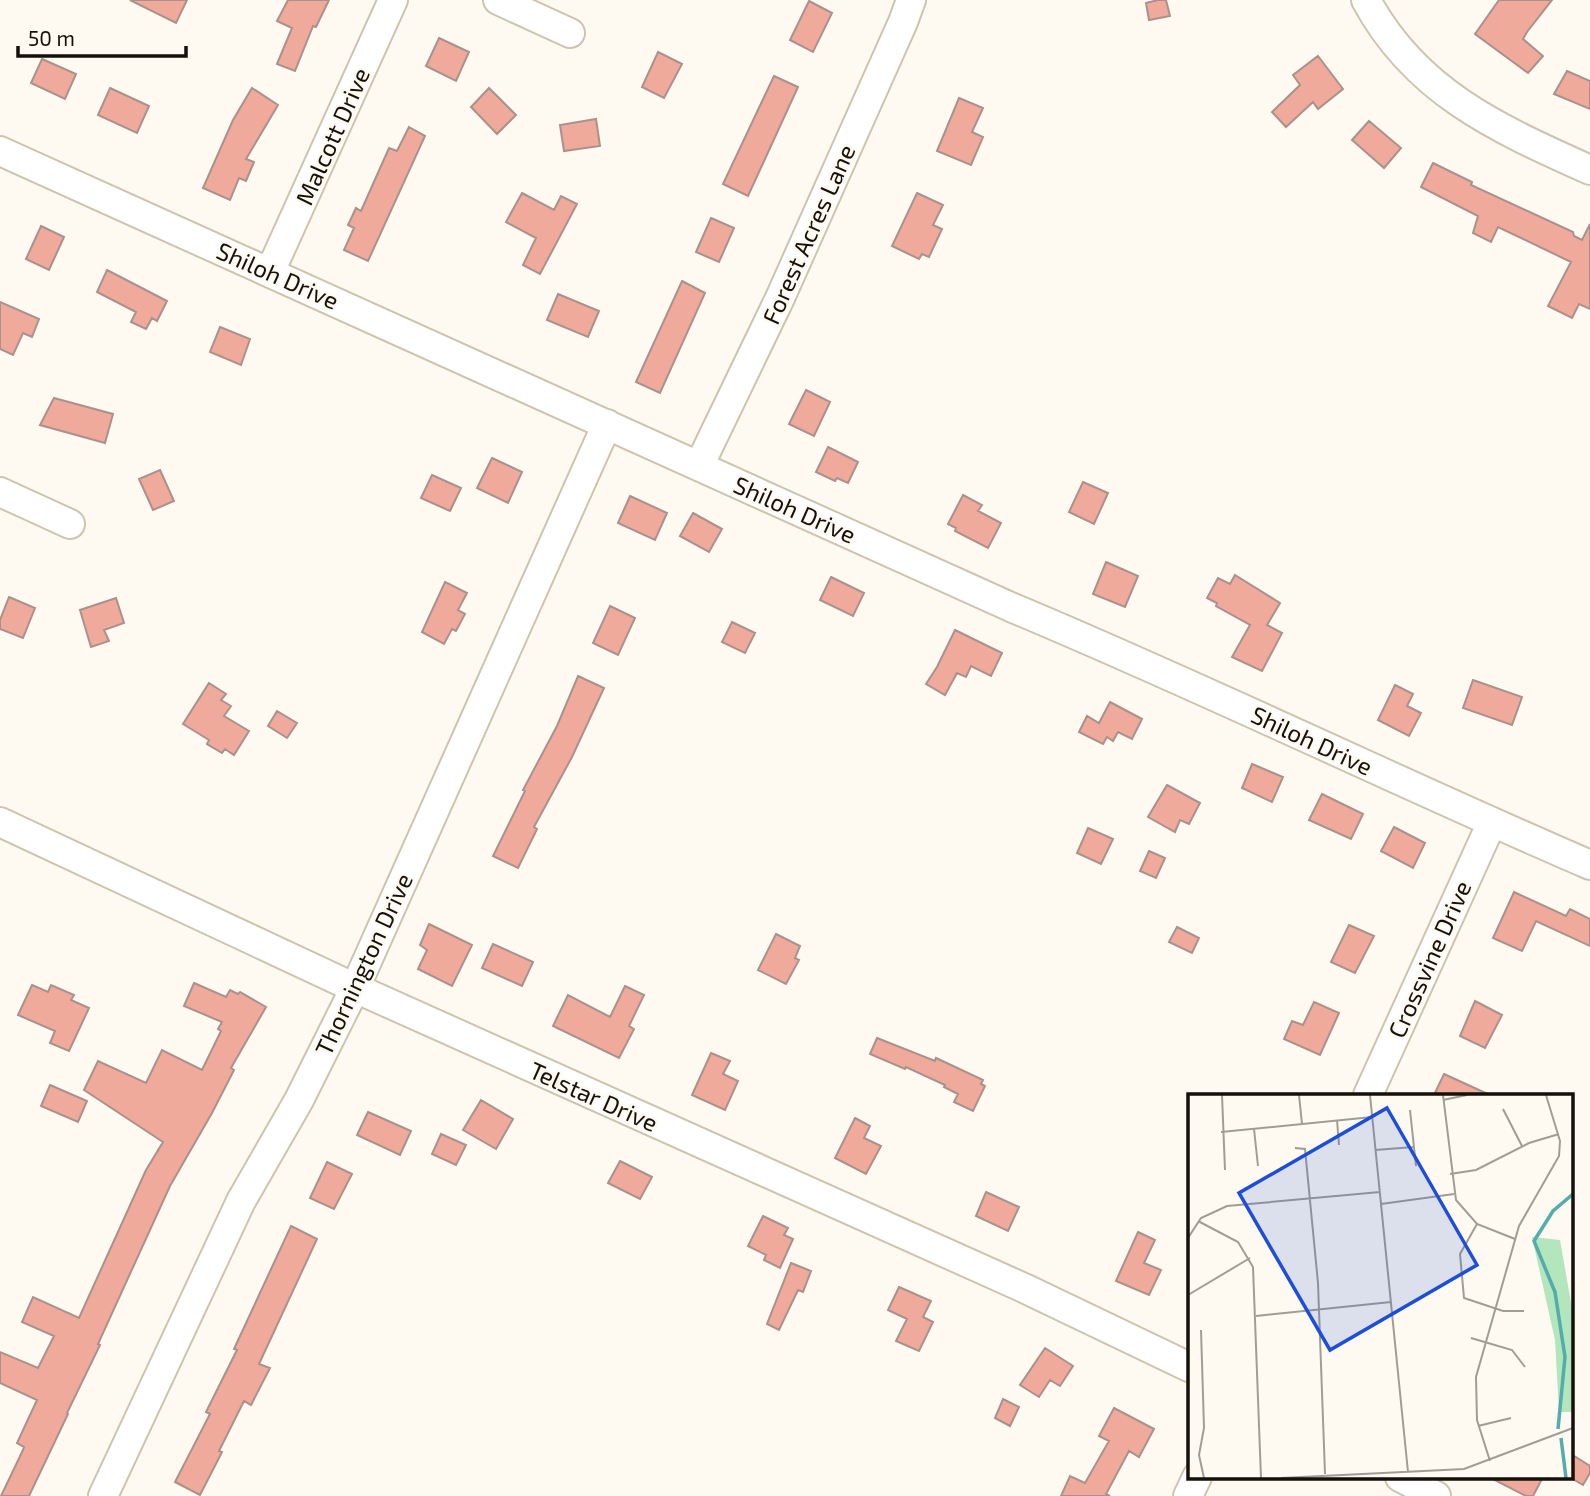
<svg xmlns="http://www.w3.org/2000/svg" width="1590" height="1496" viewBox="0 0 1590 1496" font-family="'Exo 2',sans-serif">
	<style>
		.building { fill: #efaa9c; stroke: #aa918c; stroke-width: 2 }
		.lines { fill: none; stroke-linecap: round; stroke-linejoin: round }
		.minor-casing { stroke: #cec4ae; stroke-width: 32 }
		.minor { stroke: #fff; stroke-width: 28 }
		.labels { text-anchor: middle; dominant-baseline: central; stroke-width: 5; stroke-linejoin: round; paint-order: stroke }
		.street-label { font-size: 24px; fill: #15110a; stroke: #fefaf1 }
		.inset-river { fill: none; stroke: #55acad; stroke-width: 3.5 }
		.inset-road { fill: none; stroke: #a19d95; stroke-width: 2 }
		.view { fill: #1d4ed8; fill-opacity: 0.15; stroke: #1d4ed8; stroke-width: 3.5 }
		.inset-edge { fill: none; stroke: #15110a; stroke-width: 3.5 }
	</style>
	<rect width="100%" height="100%" fill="#fefaf1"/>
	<path class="building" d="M130 0H187L176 23Z
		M288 0H329L316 27 313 26 295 71 277 64 292 28 277 21Z
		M1158 0H1166L1170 16 1149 20 1146 3Z
		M1499 0H1552L1527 32 1523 39 1543 56 1528 73 1475 34Z
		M809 1 832 13 813 52 790 40Z
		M439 38 469 52 456 81 426 66Z
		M658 52 682 64 664 98 642 87Z
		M1318 56 1343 89 1318 109 1313 102 1286 127 1272 112 1300 85 1293 75Z
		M42 59 76 74 65 99 31 83Z
		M1567 71 1590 81V109L1554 94Z
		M774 76 798 87 748 196 723 184Z
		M110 88 149 106 137 133 98 115Z
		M252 88 278 105 246 159 254 162 246 181 239 178 230 200 203 188 233 120Z
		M489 88 516 115 497 134 471 107Z
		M959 98 983 108 972 132 983 137 971 165 937 151Z
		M596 119 600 146 564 151 560 125Z
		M1369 121 1401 148 1384 168 1352 140Z
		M409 127 425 136 368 261 344 250 354 228 348 225 356 208 361 211 389 148 397 151Z
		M1433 163 1472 182 1471 185 1573 232 1574 236 1582 240 1590 224V309L1579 304 1572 318 1548 306 1571 262 1498 227 1491 242 1473 233 1478 216 1421 187Z
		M522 193 554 210 561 196 577 204 540 274 523 265 536 238 506 222Z
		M917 193 943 205 933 225 942 229 929 257 922 254 919 259 892 246Z
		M711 218 734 228 719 262 696 252Z
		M41 226 64 237 49 270 26 259Z
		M107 270 167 301 157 321 152 318 146 329 131 322 136 312 97 292Z
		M682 281 705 293 660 393 636 382Z
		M558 294 599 311 588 337 547 320Z
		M0 302 39 319 32 337 23 333 13 355 0 349Z
		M220 327 250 339 241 365 210 352Z
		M806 390 830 402 814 436 789 424Z
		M54 398 113 414 105 443 40 425Z
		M828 447 858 462 848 483 837 478 835 481 816 472Z
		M492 458 522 472 508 503 477 488Z
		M160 470 174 501 153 510 139 479Z
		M432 475 461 488 450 511 421 498Z
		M1083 482 1108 493 1094 524 1069 512Z
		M963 495 982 505 978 511 1001 523 988 548 955 531 956 528 948 524Z
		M630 496 667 513 655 540 618 523Z
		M693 513 722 529 709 552 680 536Z
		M1106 562 1138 576 1125 607 1093 594Z
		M1235 575 1280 603 1267 625 1282 633 1262 671 1232 657 1250 625 1216 606 1217 603 1207 598 1218 578 1230 584Z
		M831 577 864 593 853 616 820 600Z
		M445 582 467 593 458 610 465 614 456 631 452 629 444 644 422 632Z
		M9 597 35 608 23 638 0 629V620Z
		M116 598 124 623 104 630 109 641 91 647 80 610Z
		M610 606 635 618 618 655 593 643Z
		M732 622 755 633 745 653 722 642Z
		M955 630 1002 653 991 676 971 666 966 677 957 673 945 695 926 684 937 667Z
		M578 676 604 688 572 757 534 827 537 829 518 868 493 856 525 791 523 790 557 726Z
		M1473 680 1522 697 1512 725 1463 708Z
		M209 683 226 694 221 700 231 706 224 716 249 731 234 755 225 749 222 753 207 744 209 740 183 724Z
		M1395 685 1413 694 1407 706 1421 713 1409 736 1378 720Z
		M1110 702 1142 719 1132 739 1118 732 1113 741 1107 737 1103 744 1079 732 1087 716 1099 723Z
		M277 711 297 723 287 738 268 726Z
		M1252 764 1283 777 1272 802 1242 788Z
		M1167 785 1200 803 1189 824 1180 820 1175 832 1148 817Z
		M1322 794 1363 814 1351 839 1309 820Z
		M1394 827 1425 843 1413 868 1381 851Z
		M1088 828 1113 839 1101 864 1077 853Z
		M1149 851 1165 858 1156 878 1140 871Z
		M1514 892 1566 916 1570 909 1590 919V946L1536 921 1522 951 1493 938Z
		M429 924 472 945 452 986 418 969 427 950 420 945Z
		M1349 925 1374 936 1355 973 1331 962Z
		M1177 927 1199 938 1192 953 1169 942Z
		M776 934 800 946 795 958 799 960 786 984 758 970Z
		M493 944 533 962 522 986 482 968Z
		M194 983 226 997 230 990 238 994 240 992 266 1007 231 1068 234 1070 212 1113 170 1186 98 1344 100 1345 67 1413 68 1414 29 1496H1L23 1450 24 1447 17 1443 37 1400 0 1383V1352L38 1368 54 1336 22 1322 33 1297 79 1318 146 1170 163 1142 84 1090 98 1061 146 1083 162 1050 202 1070 221 1031 218 1029 222 1022 184 1006Z
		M32 985 48 992 51 985 74 995 71 1000 89 1008 69 1051 50 1043 55 1031 18 1015Z
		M625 986 644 995 629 1026 634 1029 619 1058 553 1026 568 995 610 1017Z
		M1475 1001 1502 1015 1485 1048 1460 1036Z
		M1314 1002 1339 1013 1320 1055 1284 1039 1292 1021 1303 1025Z
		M877 1038 935 1061 936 1058 983 1080 981 1084 985 1086 973 1111 954 1102 958 1094 944 1087 945 1085 906 1067 905 1069 870 1054Z
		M711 1053 730 1061 723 1074 738 1081 725 1110 692 1095Z
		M1444 1074 1490 1095H1434Z
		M50 1085 87 1101 78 1122 41 1106Z
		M481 1100 513 1119 496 1149 463 1130Z
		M368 1112 411 1131 400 1155 357 1135Z
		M855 1118 870 1126 864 1138 881 1146 866 1174 835 1158Z
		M441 1134 466 1145 456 1165 432 1154Z
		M620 1161 652 1177 640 1199 608 1183Z
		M327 1162 352 1174 334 1209 310 1198Z
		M986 1192 1019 1207 1008 1231 976 1216Z
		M763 1216 788 1228 784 1235 793 1239 780 1268 764 1260 766 1255 748 1246Z
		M291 1226 317 1239 259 1364 270 1368 251 1405 244 1401 219 1451 222 1452 200 1495 175 1482 210 1414 206 1412 237 1350 234 1349Z
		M1138 1232 1155 1240 1144 1263 1161 1270 1149 1295 1116 1281Z
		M791 1263 811 1271 803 1292 798 1290 779 1330 767 1324Z
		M899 1287 931 1301 923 1317 933 1322 919 1351 896 1341 907 1319 888 1310Z
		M1045 1348 1073 1366 1060 1386 1050 1380 1039 1397 1020 1385Z
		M1003 1399 1019 1407 1010 1426 995 1418Z
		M1114 1408 1154 1429 1139 1457 1129 1451 1106 1494 1110 1496H1061L1070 1476 1085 1483 1109 1441 1099 1436Z
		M1571 1454 1590 1466V1473L1583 1485 1571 1478Z
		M1489 1477H1543L1533 1496H1526Z"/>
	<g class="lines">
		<defs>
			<path id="minor" d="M498 0 570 33
				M1366 0C1416 93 1499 129 1590 170
				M0 151 1013 608C1207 689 1397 782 1590 865
				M270 272 393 0
				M699 466 780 298 903 22 911 0
				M0 492 70 524
				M0 822 355 988 1024 1288 1189 1367
				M1368 1095 1492 822
				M1400 1477 1436 1496
				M103 1496 241 1201 299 1100 355 988 607 424
				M1188 1496 1197 1477"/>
		</defs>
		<use href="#minor" class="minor-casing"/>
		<use href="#minor" class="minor"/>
	</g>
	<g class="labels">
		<g class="street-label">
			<text transform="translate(332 136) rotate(-66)">Malcott Drive</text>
			<text transform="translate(808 234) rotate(-66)">Forest Acres Lane</text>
			<text transform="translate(278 275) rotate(24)">Shiloh Drive</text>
			<text transform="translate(795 509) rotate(24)">Shiloh Drive</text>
			<text transform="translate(1312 740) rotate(25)">Shiloh Drive</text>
			<text transform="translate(1429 959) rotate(-66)">Crossvine Drive</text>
			<text transform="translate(363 964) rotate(-65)">Thornington Drive</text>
			<text transform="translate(594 1096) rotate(24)">Telstar Drive</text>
		</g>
	</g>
	<g transform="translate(1188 1094)">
		<rect width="385" height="385" fill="#fefaf1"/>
		<path d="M344 143 372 146 385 220V318H371L367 246Z" fill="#b3e6bd"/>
		<path class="inset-river" d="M370 335 377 263 367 198 346 147 365 117 385 100M373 344 378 384"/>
		<path class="inset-road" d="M34 1 37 76M111 1 114 30M182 1 220 378M255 1 268 106 289 130 327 145M255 6 279 1M315 15 334 52M222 16 228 72M149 26 151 51M66 35 70 72M33 38 184 23M107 54 117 55 130 189 137 380M187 56 226 53M262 80 288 76 341 49 371 40M193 110 266 100M10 127 50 148 65 173 73 384M289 130 272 160 276 204 315 217H336M0 144 13 124 39 112 192 98M0 201 62 164M68 222 203 208M13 236 16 334 11 361 16 384M283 244 324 256 337 273M290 332 323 324M302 367 289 326 288 283 331 132 371 62 372 47 358 1M93 384 276 375 385 334"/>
		<path class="view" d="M199 14 289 171 142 256 51 99Z"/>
		<rect width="385" height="385" class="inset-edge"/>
	</g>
	<path d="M18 46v10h168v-10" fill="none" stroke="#15110a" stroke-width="3.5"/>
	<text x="28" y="46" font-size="21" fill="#15110a" stroke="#fefaf1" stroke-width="5" paint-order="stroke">50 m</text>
</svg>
